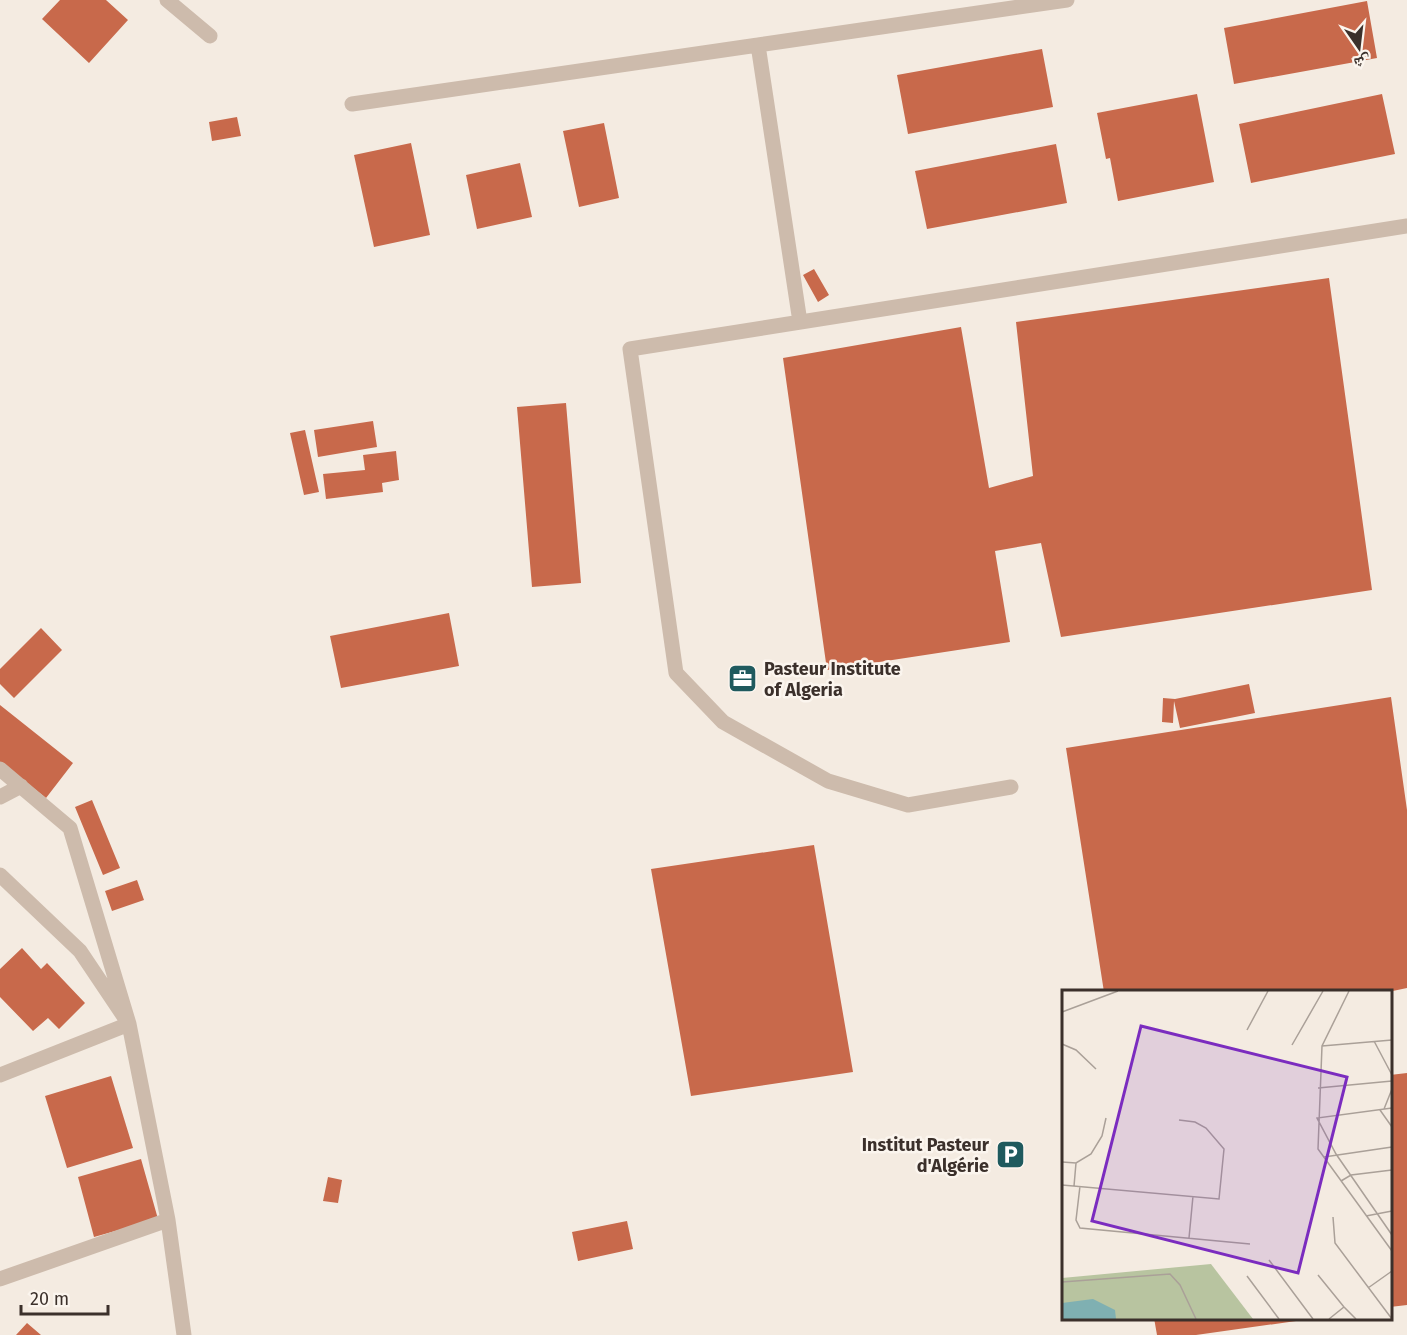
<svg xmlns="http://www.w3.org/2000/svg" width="1407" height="1335" viewBox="0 0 1407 1335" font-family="'Fira Sans','Noto Naskh Arabic',sans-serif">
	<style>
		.building { fill: #c8694b }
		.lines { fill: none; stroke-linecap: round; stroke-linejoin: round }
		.minor { stroke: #cdbbac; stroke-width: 15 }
		.labels { text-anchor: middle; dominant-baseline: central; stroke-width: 5; stroke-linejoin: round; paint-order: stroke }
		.poi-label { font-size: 18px; font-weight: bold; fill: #3b302b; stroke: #fbf5ee; text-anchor: start }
		.inset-road { fill: none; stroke: #aaa098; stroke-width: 1.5 }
		.view { fill: #7b2cbf; fill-opacity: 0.15; stroke: #7b2cbf; stroke-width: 3 }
		.inset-edge { fill: none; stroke: #3b302b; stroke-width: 3 }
	</style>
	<rect width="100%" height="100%" fill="#f4ebe1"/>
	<path class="building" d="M60 0H106L128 20 89 63 42 19Z
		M1367 1 1377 58 1234 84 1224 28Z
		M1042 49 1053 107 908 134 897 75Z
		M1197 94 1214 182 1118 201 1110 158 1106 159 1097 113Z
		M1382 94 1395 154 1251 183 1239 124Z
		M237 117 241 136 212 141 209 122Z
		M604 123 619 198 579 207 563 131Z
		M411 143 430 235 374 247 354 155Z
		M1056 144 1067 203 927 229 915 171Z
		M520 163 532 217 477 229 466 175Z
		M814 269 829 295 818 302 803 275Z
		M1329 278 1372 590 1061 637 1041 543 995 551 1010 642 827 670 783 358 961 327 989 488 1033 476 1016 322Z
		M566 403 581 583 532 587 517 407Z
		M373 421 377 447 318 457 314 430Z
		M305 430 319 492 304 495 290 433Z
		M396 451 399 480 382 483 383 492 326 499 323 474 365 470 363 455Z
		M449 613 459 666 341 688 330 636Z
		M41 628 62 650 14 698 0 684V669Z
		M1249 684 1255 713 1180 728 1174 701 1173 723 1162 722 1163 698 1175 699Z
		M1391 697 1407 810V988L1388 992H1104L1066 748Z
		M0 705 73 763 46 798 0 762Z
		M92 800 120 868 103 875 75 807Z
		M814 845 853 1072 691 1096 651 869Z
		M137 880 144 900 112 911 105 891Z
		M22 948 41 969 47 963 85 1003 59 1029 48 1018 33 1031 0 997V969Z
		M1407 1073V1305L1390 1307V1075Z
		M111 1076 133 1148 67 1168 45 1096Z
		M141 1159 158 1219 94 1237 78 1177Z
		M328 1177 342 1180 338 1203 323 1201Z
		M627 1221 633 1249 578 1261 572 1232Z
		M1154 1318H1303V1320L1196 1335H1157Z
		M27 1323 41 1335H16Z"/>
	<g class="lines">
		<path class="minor" d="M167 0 210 36
			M758 45 800 322
			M352 104 1067 0
			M0 769 70 828 129 1024 168 1220 184 1335
			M1011 787 908 805 828 781 723 722 676 673 630 349 1407 226
			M0 797 21 786
			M0 875 80 951 129 1024 0 1075
			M0 1279 168 1220"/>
	</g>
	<defs>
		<symbol id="office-square" viewBox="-11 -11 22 22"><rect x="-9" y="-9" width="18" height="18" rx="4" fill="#1f5a5e" stroke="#fbf5ee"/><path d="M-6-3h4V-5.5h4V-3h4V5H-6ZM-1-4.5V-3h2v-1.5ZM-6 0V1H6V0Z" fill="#fff"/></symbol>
		<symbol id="parking-square" viewBox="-11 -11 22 22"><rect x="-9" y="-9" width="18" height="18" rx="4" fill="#1f5a5e" stroke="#fbf5ee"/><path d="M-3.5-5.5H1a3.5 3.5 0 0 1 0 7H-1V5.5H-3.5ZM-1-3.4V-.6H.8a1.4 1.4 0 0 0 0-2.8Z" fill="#fff"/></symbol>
	</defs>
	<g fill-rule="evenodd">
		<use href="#office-square" x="726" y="662" width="33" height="33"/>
		<use href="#parking-square" x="994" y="1138" width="33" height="33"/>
	</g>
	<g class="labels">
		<g class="poi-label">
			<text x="764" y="669">Pasteur Institute<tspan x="764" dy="21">of Algeria</tspan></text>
			<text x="989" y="1145" text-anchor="end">Institut Pasteur<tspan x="989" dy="21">d'Algérie</tspan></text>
		</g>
	</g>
	<g transform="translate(1062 990)">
		<rect width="330" height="330" fill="#f4ebe1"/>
		<path d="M149 274 191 329H0V288Z" fill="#b8c4a0"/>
		<path d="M31 309 53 320 54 329H0V313Z" fill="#7fb0b2"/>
		<path class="inset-road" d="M287 1 260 56 256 159 330 261M0 22 56 1M185 40 206 1M312 51 330 85M0 54 14 60 34 79M230 55 261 1M260 56 330 50M256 98 330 91M330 118 255 128 274 164 330 245M322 119 330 99M318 120 330 137M262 167 330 157M0 172 14 173 29 164 40 146 44 128M279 191 289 185 330 180M0 195 157 209 162 159 144 138 133 132 117 130M12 196 14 173M18 196 14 230 18 238 188 254M304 226 330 221M271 227 273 253 330 329M127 248 131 206M207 270 251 329M256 285 282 317M185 286 217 329M0 292 108 284 118 295 134 329M306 298 330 281M267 329 282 317 294 329"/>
		<path class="view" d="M79 36 285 87 236 283 30 231Z"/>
		<rect width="330" height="330" class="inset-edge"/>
	</g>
	<g transform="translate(1359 48) rotate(166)" stroke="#fbf5ee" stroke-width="4.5" paint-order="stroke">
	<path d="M0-4.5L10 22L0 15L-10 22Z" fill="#3b302b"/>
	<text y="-9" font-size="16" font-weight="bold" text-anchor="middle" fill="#3b302b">ش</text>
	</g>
	<path d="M21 1305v9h87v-9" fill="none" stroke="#3b302b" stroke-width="3"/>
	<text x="30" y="1305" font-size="18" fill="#3b302b" stroke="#fbf5ee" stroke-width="4.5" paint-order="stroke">20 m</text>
</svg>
